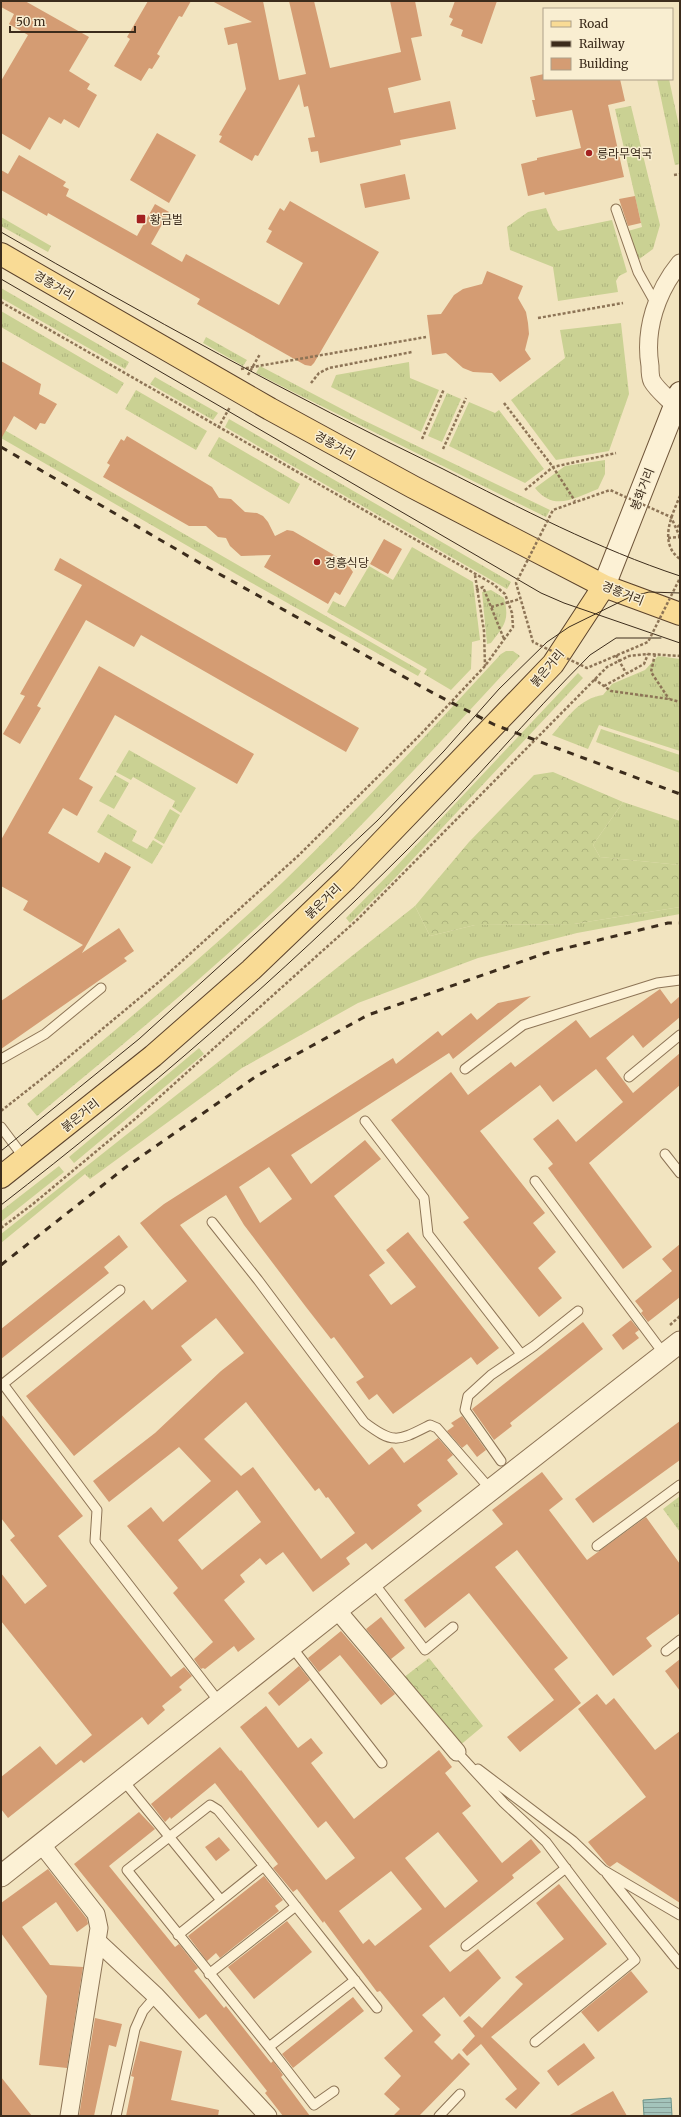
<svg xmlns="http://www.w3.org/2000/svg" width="681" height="2117" viewBox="0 0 681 2117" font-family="Merriweather,'Noto Sans KR',serif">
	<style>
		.grass { fill: url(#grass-tufts) }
		.forest { fill: url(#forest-crowns) }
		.water { fill: url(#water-rules); stroke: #699389 }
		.building { fill: #d49c73; fill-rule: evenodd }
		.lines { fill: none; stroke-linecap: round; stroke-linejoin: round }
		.service-casing { stroke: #8d7456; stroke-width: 11 }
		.minor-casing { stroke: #8d7456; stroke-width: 19 }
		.tertiary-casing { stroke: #8d7456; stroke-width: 23 }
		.secondary-casing { stroke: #6f5539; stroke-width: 24 }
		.primary-casing { stroke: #5b422b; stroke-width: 24 }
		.path { stroke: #8d7456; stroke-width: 2.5; stroke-dasharray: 3 2; stroke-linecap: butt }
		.service { stroke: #fcf1d5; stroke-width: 9 }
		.minor { stroke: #fcf1d5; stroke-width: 17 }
		.tertiary { stroke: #fcf1d5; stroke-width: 21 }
		.secondary { stroke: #fcf1d5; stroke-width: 22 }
		.primary { stroke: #f9db95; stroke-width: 22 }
		.tram { stroke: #3c2c1c; stroke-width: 1 }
		.rail { stroke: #3c2c1c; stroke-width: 3; stroke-dasharray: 7 7; stroke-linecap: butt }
		.path-bridge { stroke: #8d7456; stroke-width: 2.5; stroke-dasharray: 3 2; stroke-linecap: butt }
		.poi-dot { fill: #a32120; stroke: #f9eed1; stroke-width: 1.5 }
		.labels { text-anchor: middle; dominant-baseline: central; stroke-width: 3; stroke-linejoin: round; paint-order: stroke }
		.poi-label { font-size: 12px; fill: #3c2c1c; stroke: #f9eed1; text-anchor: start }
		.street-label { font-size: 12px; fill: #3c2c1c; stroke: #f9eed1 }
	</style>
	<defs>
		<pattern id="grass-tufts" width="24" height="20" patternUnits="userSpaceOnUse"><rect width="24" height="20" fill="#cad193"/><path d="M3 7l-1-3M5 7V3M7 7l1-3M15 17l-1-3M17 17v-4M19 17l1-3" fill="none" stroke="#aeb47e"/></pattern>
		<pattern id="forest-crowns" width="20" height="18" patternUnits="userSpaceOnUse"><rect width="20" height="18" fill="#cad193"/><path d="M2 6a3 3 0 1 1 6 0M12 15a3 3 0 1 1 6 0" fill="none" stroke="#aeb47e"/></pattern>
		<pattern id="water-rules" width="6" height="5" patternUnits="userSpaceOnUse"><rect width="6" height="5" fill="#a4c4bb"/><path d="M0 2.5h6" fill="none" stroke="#879f97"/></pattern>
	</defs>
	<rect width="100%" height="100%" fill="#f2e4c0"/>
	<path class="grass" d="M657 79H669L680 131V164L675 165Z
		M631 106 660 225 653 249 638 260 628 231 642 227 615 109Z
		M546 208 553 225 558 231 612 220 627 272 619 276 616 281 618 292 558 301 553 267 510 250 507 227 528 212Z
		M1 217 51 246 48 252 1 226Z
		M1 288 129 362 125 369 1 298Z
		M1 311 124 383 117 394 1 327Z
		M621 323 629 394 609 451 556 460 511 400 565 358 560 330Z
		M206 337 247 360 243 366 203 343Z
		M409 362 410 378 439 390 421 432 331 387 336 375Z
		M260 366 359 418 550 510 546 517 287 389 256 373Z
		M155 377 218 413 213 420 150 384Z
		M136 390 207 431 196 450 125 409Z
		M447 393 461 399 442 442 428 436Z
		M469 402 495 413 499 410 544 469 525 483 449 446Z
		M229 419 511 582 507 589 225 427Z
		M1 428 421 671 418 676 250 582 1 438Z
		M219 437 300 484 289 504 208 456Z
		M605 460V474L598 489C574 498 554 512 535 488L565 466Z
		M412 547 473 582 480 640 472 642 471 669 451 690 424 674 427 669 327 612 333 601 345 607 369 566 393 580Z
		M491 590 504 598C510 621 504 625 491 643L487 644 482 592Z
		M506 651H513L520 656C446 736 373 816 295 891 213 971 124 1043 37 1116L27 1104C114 1031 201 960 283 882 359 809 430 731 501 654Z
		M658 656 680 659V751L599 725 588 749 552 735C567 718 580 698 603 695L612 684 645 670Z
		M578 673 583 678 395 878 350 923 346 918 390 873Z
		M601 729 680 755V773L596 742Z
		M129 750 196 788 181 813 172 807 175 801 133 777 131 780 116 772Z
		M115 775 129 783 114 809 99 801Z
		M623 802 680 821V865L600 857 593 845Z
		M170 809 180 815 164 844 154 838Z
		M108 814 137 831 132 841 147 849 153 840 163 846 152 864 97 832Z
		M415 906 430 936 475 925 574 924 680 907V914L577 933 478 958 358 1003 242 1068 90 1179 85 1174 1 1243V1234Z
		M199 1048 204 1054 74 1163 69 1157Z
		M59 1166 64 1172 1 1222V1211Z
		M680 1496V1532L663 1509Z"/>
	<path class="forest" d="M553 772 623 802 593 845 600 857 680 865V907L574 924 475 925 430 936 415 906 469 842 534 775Z
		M429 1658 483 1726 458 1747 403 1678Z"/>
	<path class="water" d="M671 2098 672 2116H644L643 2100Z"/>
	<path class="building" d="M1 1H25L89 37 69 71 90 84 87 89 97 95 79 128 64 119 61 124 49 117 30 150 1 133V81L28 35 9 24 14 14 1 7Z
		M148 1H191L182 17 179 16 157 54 160 56 152 69 149 68 141 81 114 66 130 39 127 37Z
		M212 1H263L279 80 306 74 289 1H314L330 68 401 52 390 1H415L422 36 411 38 421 80 388 88 394 113 450 101 456 129 400 140 401 145 320 163 318 151 311 152 308 138 315 137 308 106 304 107 299 84 258 156 255 155 252 161 219 142 222 136 219 135 246 89 237 43 228 45 224 28 252 22Z
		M455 1H497L482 44 461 36 463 30 450 25 453 19 449 17Z
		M544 74V79H620L625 101 608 105 624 177 545 195 544 192 528 196 521 164 537 160V158L581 148 572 110 536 117 532 100H535L530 77Z
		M157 133 196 155 169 203 130 180Z
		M19 155 66 182 63 186 69 189 66 196 137 236 155 204 169 212 151 244 182 262 186 254 279 305 303 263 266 242 272 231 268 229 280 208 284 211 290 201 379 252 314 363 311 366 305 365 197 304 200 299 48 213 47 216 1 190V170L8 174Z
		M405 174 410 199 365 208 360 184Z
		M635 196 641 223 628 226 619 199Z
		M487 271 523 286 518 298 526 312 528 323 529 334 525 350 531 359 500 382 492 373 473 372 463 368 446 353 432 355 427 315 441 314 454 295 463 289 482 284Z
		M1 361 41 384 39 394 57 404 45 424 40 423 36 430 14 416 1 439Z
		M127 436 212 487 219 498 231 499 245 512 257 513 263 516 268 522 275 536 287 530 293 531 346 562 353 572 340 595 335 592 328 604 264 567 271 555 241 556 230 546 226 538 218 537 206 526H189L103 477 110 465 107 463 121 439 124 441Z
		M384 539 402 549 388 574 370 564Z
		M60 558 359 728 346 752 141 635 134 647 86 620 37 706 41 708 20 744 3 734 25 696 20 694 82 585 54 570Z
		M99 666 254 754 237 784 115 715 79 779 93 787 77 816 63 808 48 833 99 863 105 852 131 867 82 953 119 928 134 951 124 958 127 961 1 1049V1001L83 945 23 910 28 901 1 886V840Z
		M660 989 671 1004 680 996V1017L643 1048 633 1035 606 1058 633 1093 680 1053V1085L589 1163 652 1247 623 1269 548 1168 553 1164 533 1139 558 1119 576 1142 623 1102 596 1069 553 1102 540 1085 480 1131 545 1213 533 1223 556 1252 538 1268 562 1298 539 1317 463 1222 469 1218 391 1120 451 1072 468 1095 511 1062 515 1067 576 1020 590 1038Z
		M531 996 453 1059 449 1053 291 1155 311 1184 365 1140 381 1159 334 1196 385 1263 369 1275 391 1305 416 1287 386 1250 408 1232 499 1348 477 1365 471 1357 393 1414 377 1394 369 1400 356 1382 364 1377 334 1337 331 1339 306 1307 244 1225 226 1195 180 1225 369 1465 392 1447 404 1463 438 1438 453 1455 447 1460 458 1474 417 1505 422 1511 372 1550 366 1543 346 1558 350 1564 313 1592 283 1552 266 1565 260 1558 240 1575 245 1582 224 1600 255 1639 238 1652 234 1646 205 1669 203 1668 201 1669 194 1659 213 1642 173 1593 178 1588 127 1526 151 1507 163 1522 211 1481 179 1447 109 1502 93 1481 155 1433 221 1371 244 1353 216 1318 181 1346 192 1360 74 1456 26 1396 144 1300 152 1310 187 1281 140 1223 164 1204 393 1058 396 1064 438 1031 442 1036 471 1013 477 1020 498 1003ZM269 1167 292 1199 260 1223 239 1187ZM246 1402 315 1491 319 1488 326 1498 328 1497 355 1533 321 1559 253 1467 241 1476 204 1439ZM237 1490 261 1522 202 1570 178 1540Z
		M119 1235 128 1247 104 1267 109 1273 1 1359V1329Z
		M680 1244V1297L648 1322 641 1313 643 1311 635 1301 672 1271 662 1259Z
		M631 1320 639 1330 635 1333 639 1338 623 1350 612 1335Z
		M583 1322 603 1349 510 1423 512 1426 494 1440 472 1409Z
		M1 1414 83 1516 58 1536 171 1677 184 1667 192 1676 179 1687 182 1690 162 1706 165 1710 148 1725 142 1717 84 1763 81 1760 8 1818 1 1809V1777L40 1746 56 1765 92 1735 1 1621V1573L25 1604 47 1586 10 1540 15 1536 1 1518Z
		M462 1416 486 1450 477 1457 467 1444 462 1448 447 1431 454 1426 451 1423Z
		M680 1421V1460L593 1523 575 1499Z
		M542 1472 563 1499 549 1510 587 1560 646 1517 680 1564V1613L646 1638 652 1646 613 1676 517 1550 495 1567 568 1658 554 1669 581 1703 520 1752 507 1737 554 1700 469 1593 425 1628 404 1600 503 1524 492 1510Z
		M381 1617 405 1648 391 1659 366 1629Z
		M341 1631 395 1694 381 1705 340 1655 319 1672 308 1658Z
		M680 1659V1691L665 1671Z
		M299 1666 310 1680 279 1706 268 1693Z
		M597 1694 606 1705 614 1698 655 1750 680 1731V1903L617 1862 610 1867 607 1865 588 1842 646 1797 578 1709Z
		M266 1706 298 1748 311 1738 323 1753 311 1763 354 1819 439 1750 452 1767 445 1773 471 1806 462 1813 502 1863 531 1839 541 1852 512 1875 514 1878 429 1946 450 1972 478 1949 501 1978 460 2017 444 1997 422 2015 441 2035 434 2042 452 2060 459 2053 470 2064 419 2116H393L400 2109 384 2094 401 2076 384 2058 413 2031 380 1991 377 1992 324 1921 323 1923 297 1889 293 1892 273 1868 278 1864 215 1783 171 1819 170 1817 165 1822 151 1804 220 1747 240 1771 241 1770 326 1880 355 1858 326 1821 318 1828 240 1727ZM438 1832 478 1881 445 1908 405 1858ZM391 1871 422 1909 375 1946 369 1939 363 1944 339 1911Z
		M139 1812 155 1829 109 1866 175 1947 179 1944 198 1968 194 1971 224 2008 226 2006 271 2063 273 2061 283 2075 281 2077 310 2116H283L265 2093 267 2091 206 2014 199 2019 74 1864Z
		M219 1837 230 1850 216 1861 205 1847Z
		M48 1869 87 1919 88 1924 77 1932 56 1902 22 1927 50 1965 83 1967 67 2068 39 2065 47 1996 1 1933V1903Z
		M264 1876 283 1900 275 1906 279 1911 220 1958 216 1953 207 1961 188 1936Z
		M559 1884 607 1944 491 2037 540 2083 516 2109 505 2099 517 2089 481 2044 467 2056 462 2050 475 2036 463 2021 469 2016 482 2028 523 1984 515 1977 564 1939 536 1903Z
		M287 1921 312 1952 254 1999 228 1967Z
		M631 1971 648 1992 598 2032 581 2012Z
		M353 1997 364 2011 293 2068 282 2054Z
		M95 2018 122 2024 116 2047 109 2045 94 2116H79Z
		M140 2041 182 2051 171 2100 219 2110 218 2116H126L134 2077 131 2076Z
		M584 2043 595 2058 558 2086 547 2071Z
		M1 2077 32 2116H1Z
		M613 2091 627 2116H568Z"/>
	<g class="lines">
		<defs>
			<path id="service" d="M616 209 638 272 656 304
				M1 1059 45 1034 101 988
				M465 1069 523 1025 657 983 680 980
				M629 1077 680 1035
				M365 1121 424 1198 428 1234 521 1354
				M1 1127 25 1159
				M665 1154 680 1173
				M535 1181 664 1354
				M212 1222 258 1280 364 1422C394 1445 398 1441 430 1425L437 1428 491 1490
				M120 1290 3 1384 97 1510 95 1541 220 1703
				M501 1461 465 1410 468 1396 491 1375 534 1346 578 1311
				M597 1546 680 1485
				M373 1582 425 1650 453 1627
				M291 1646 382 1763
				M666 1651 680 1640
				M457 1752 504 1803 546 1842 635 1960 535 2042
				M478 1769 573 1841 603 1870 680 1915
				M123 1780 220 1899
				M607 1874 680 1964
				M178 1935 264 1866
				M466 1946 566 1868
				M209 1974 296 1906
				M355 1980 269 2047 127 1870 210 1805 218 1810C272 1875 324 1942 377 2008
				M269 2047 314 2105 334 2091
				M116 2116 135 2029 143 2011 156 1996
				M439 2116 460 2094"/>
			<path id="minor" d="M680 263C657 291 644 329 650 366 650 370 650 377 652 381 657 390 668 398 675 406L680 407
				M337 1610 457 1752
				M42 1845 96 1914 99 1928 69 2116
				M98 1942 156 1996 268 2116"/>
			<path id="tertiary" d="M1 1876 337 1610 680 1342"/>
			<path id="secondary" d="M604 586 680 393"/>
			<path id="primary" d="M1 254 270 409 413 487 604 586 680 614
				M1 1177 153 1056 251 970 346 879 553 664 604 586"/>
		</defs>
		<use href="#service" class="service-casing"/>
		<use href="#minor" class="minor-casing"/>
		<use href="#tertiary" class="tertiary-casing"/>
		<use href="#secondary" class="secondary-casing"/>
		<use href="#primary" class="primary-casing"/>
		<path class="path" d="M674 175 680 174
			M1 302 493 584 505 594 512 613 513 627 485 666 420 735 299 855 160 981 53 1070 1 1111
			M538 318 623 303
			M241 369 426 337
			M248 375 260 354
			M311 383 319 373 329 368 412 352
			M504 403 553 467 575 501
			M218 428 230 407
			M422 439 444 389
			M443 449 466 398
			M525 490 553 467 616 453
			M680 496C672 515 658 543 680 559
			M677 527 680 525
			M668 538 680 537
			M475 575 484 631 485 666
			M476 590 483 587 504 639
			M655 654 651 672 669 699
			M594 679 611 691 669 699 680 702
			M604 686 644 664 648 654
			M1 1228 33 1204 135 1119 358 919 607 667 629 656 648 654 680 656
			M670 1325 680 1316"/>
		<use href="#service" class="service"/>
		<use href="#minor" class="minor"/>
		<use href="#tertiary" class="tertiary"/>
		<use href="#secondary" class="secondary"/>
		<use href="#primary" class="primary"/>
		<path class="tram" d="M1 232C146 316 292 396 443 469 520 508 598 549 680 576
			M1 279 541 593 564 603 680 643
			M1 1151 139 1039 297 896 378 820 444 751 499 689 547 642 569 627 630 597 649 592 680 593
			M1 1205C143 1095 280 977 407 850 470 787 527 718 590 655L616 638H661"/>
		<path class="rail" d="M1 447 205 566 433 693 495 725 680 794
			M1 1265 126 1167 255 1077 368 1015 546 953 668 923H680"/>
		<path class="path-bridge" d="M680 537 671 517 610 490 553 510 516 583 533 642 587 668 648 642 680 578
			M491 607 520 599
			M616 655 626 673"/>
	</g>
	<g class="poi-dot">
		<circle cx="589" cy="153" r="4"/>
		<rect x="136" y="214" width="10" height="10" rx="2"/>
		<circle cx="317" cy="562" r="4"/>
	</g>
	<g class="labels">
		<g class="poi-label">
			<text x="597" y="153">릉라무역국</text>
			<text x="150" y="219">황금벌</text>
			<text x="325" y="562">경흥식당</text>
		</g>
		<g class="street-label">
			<text transform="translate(54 285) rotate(30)">경흥거리</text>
			<text transform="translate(335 445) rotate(29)">경흥거리</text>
			<text transform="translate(642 489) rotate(-69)">봉화거리</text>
			<text transform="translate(623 593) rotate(22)">경흥거리</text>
			<text transform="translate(547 668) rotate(-50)">붉은거리</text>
			<text transform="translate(323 901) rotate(-44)">붉은거리</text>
			<text transform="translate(80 1115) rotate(-39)">붉은거리</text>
		</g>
	</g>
	<rect width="681" height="2117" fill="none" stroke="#3c2c1c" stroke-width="4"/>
	<rect x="543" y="8" width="130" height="72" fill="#f9eed1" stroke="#ada089"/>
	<rect x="551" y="21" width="20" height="6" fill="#f9db95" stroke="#ada089"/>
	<text x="579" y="28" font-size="12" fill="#3c2c1c">Road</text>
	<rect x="551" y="41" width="20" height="6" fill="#3c2c1c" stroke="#ada089"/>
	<text x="579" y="48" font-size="12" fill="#3c2c1c">Railway</text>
	<rect x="551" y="58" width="20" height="12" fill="#d49c73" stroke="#ada089"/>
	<text x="579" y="68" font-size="12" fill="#3c2c1c">Building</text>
	<path d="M10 26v6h125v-6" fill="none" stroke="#3c2c1c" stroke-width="2"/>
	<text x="16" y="26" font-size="12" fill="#3c2c1c" stroke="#f9eed1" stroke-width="3" paint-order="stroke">50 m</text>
</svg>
